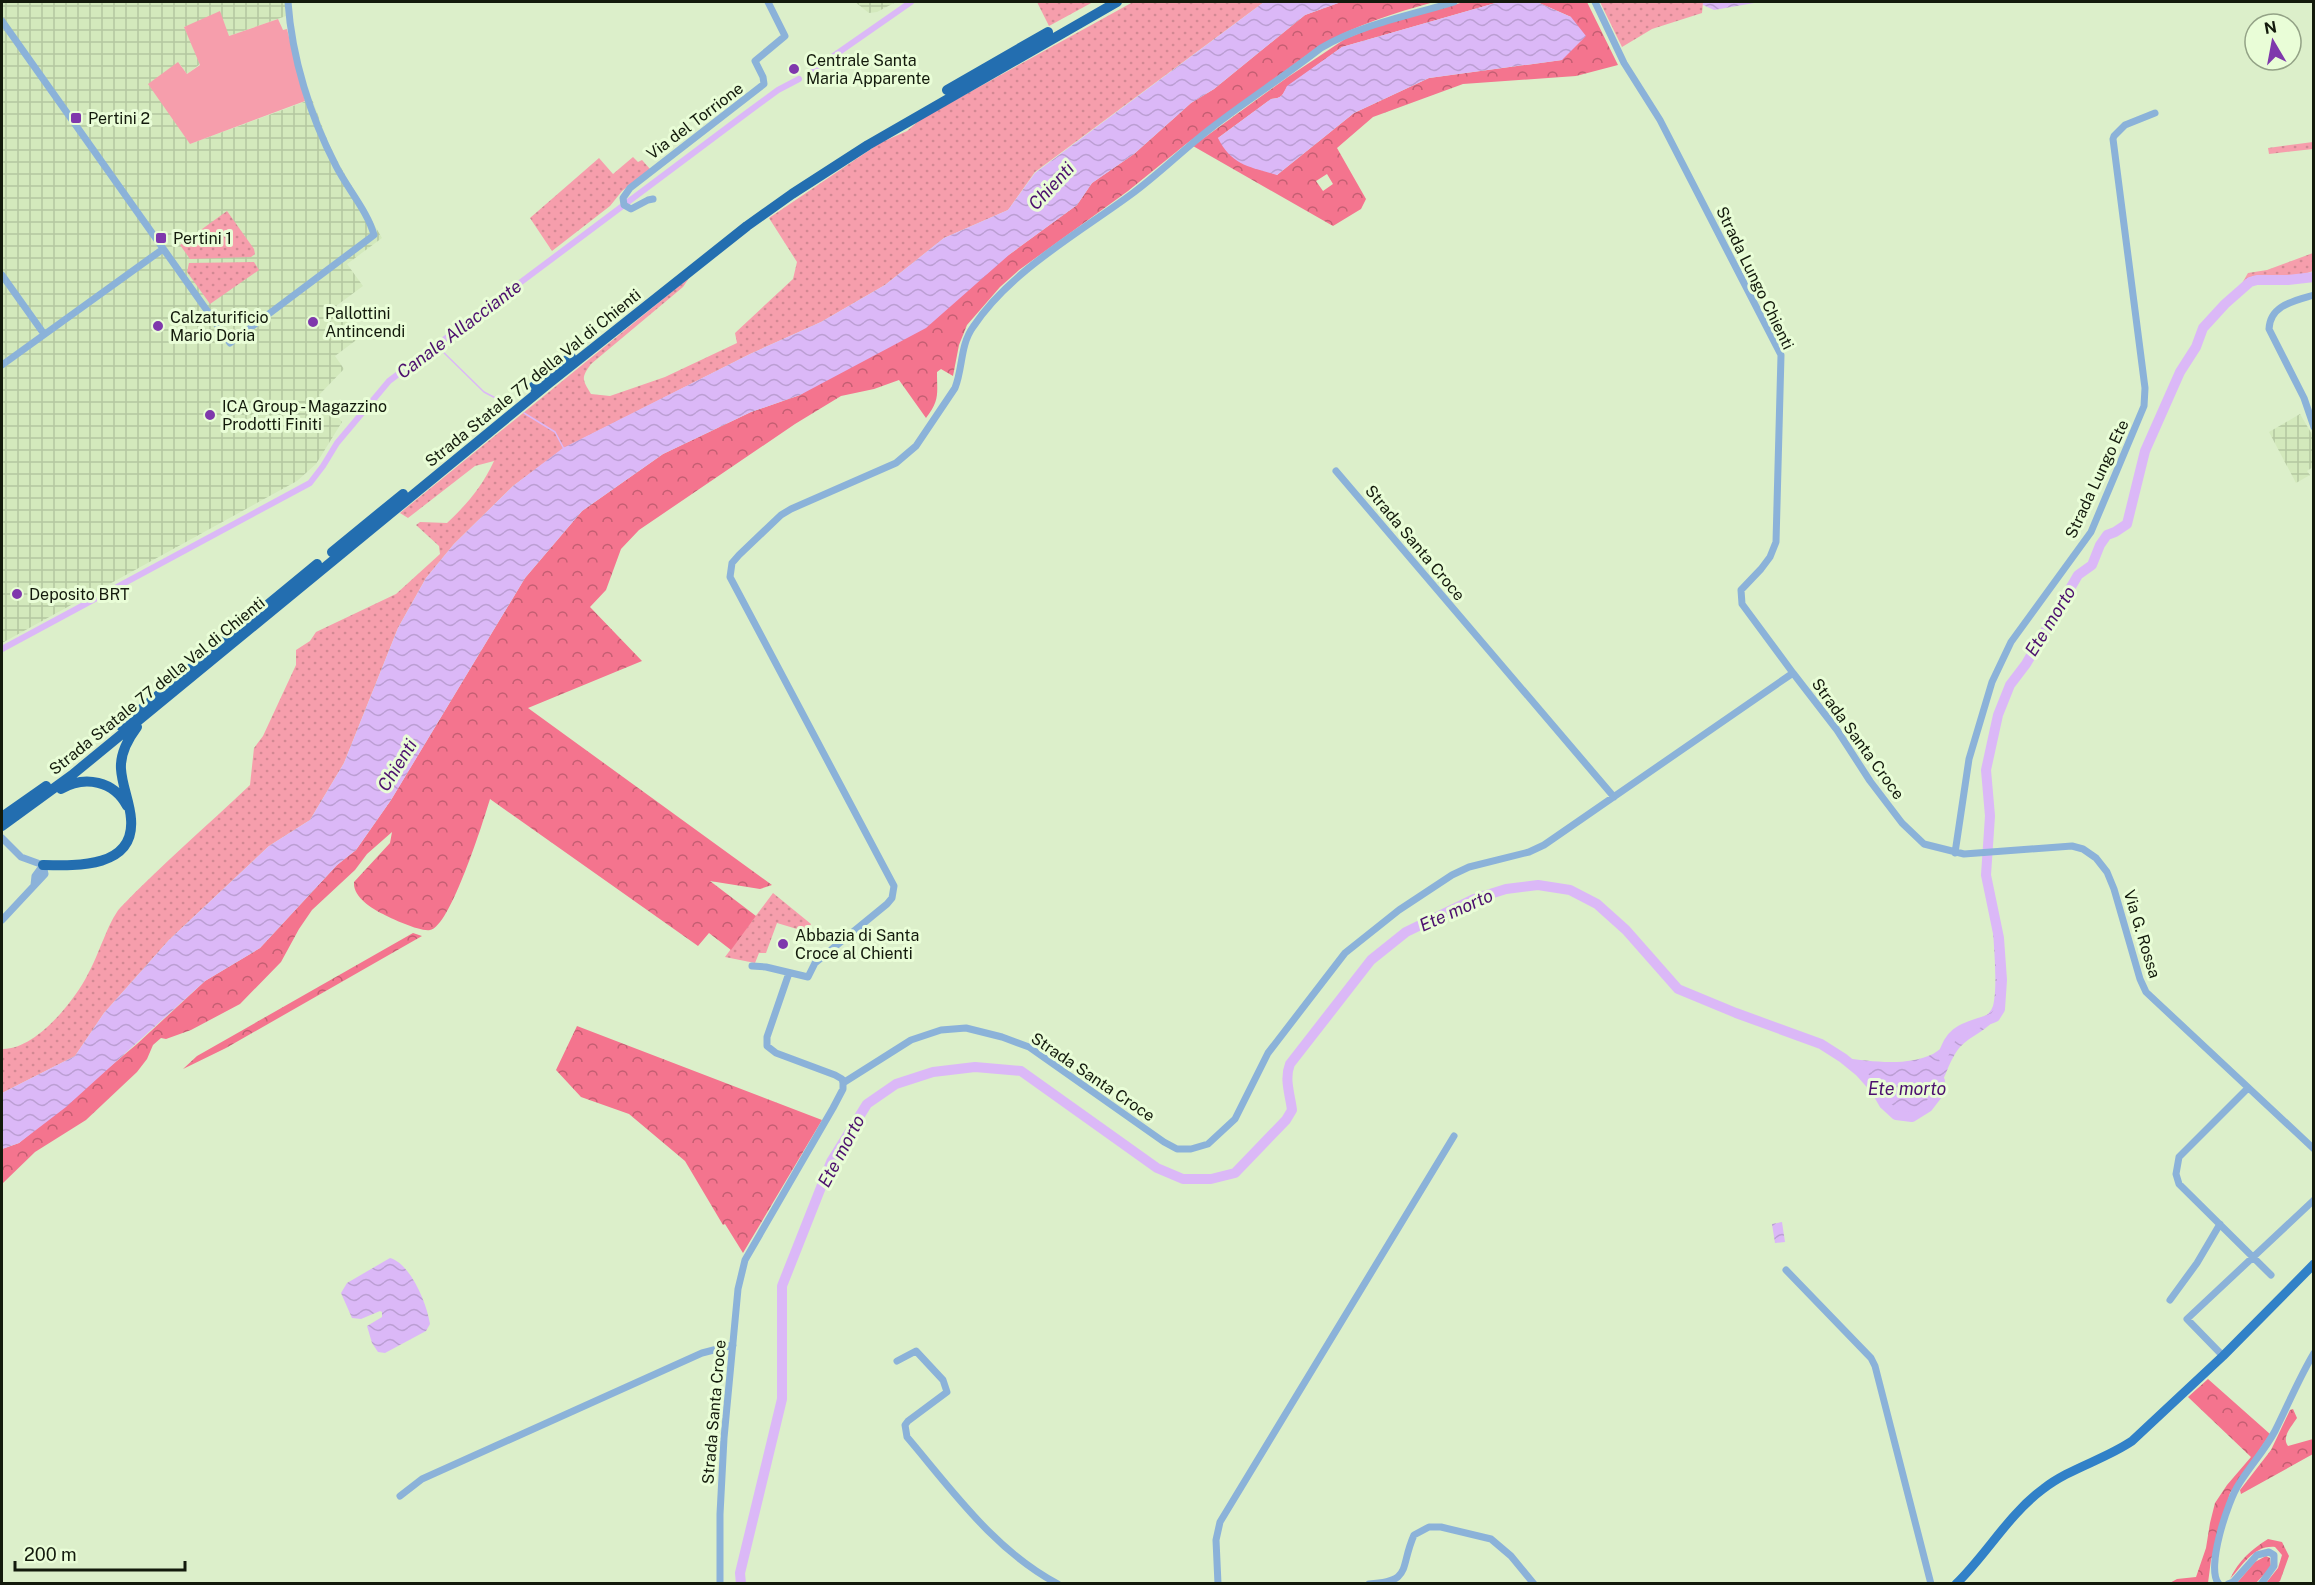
<svg xmlns="http://www.w3.org/2000/svg" width="2315" height="1585" viewBox="0 0 2315 1585" font-family="'Public Sans',sans-serif">
	<style>
		.industrial { fill: url(#industrial-grid) }
		.grass { fill: url(#grass-dots) }
		.forest { fill: url(#forest-crowns); fill-rule: evenodd }
		.pitch { fill: #f69eac }
		.water { fill: url(#water-waves) }
		.lines { fill: none; stroke-linecap: round; stroke-linejoin: round }
		.stream { stroke: #dbb8f7; stroke-width: 1.5 }
		.canal { stroke: #dbb8f7; stroke-width: 6 }
		.river { stroke: #dbb8f7; stroke-width: 10 }
		.minor { stroke: #8bb2d9; stroke-width: 7 }
		.major { stroke: #3181c8; stroke-width: 9 }
		.highway { stroke: #236eb0; stroke-width: 10 }
		.poi-dot { fill: #7f38ac; stroke: #e9fdd7; stroke-width: 2 }
		.labels { text-anchor: middle; dominant-baseline: central; stroke-width: 6; stroke-linejoin: round; paint-order: stroke }
		.poi-label { font-size: 16px; fill: #131a0c; stroke: #e9fdd7; text-anchor: start }
		.street-label { font-size: 16px; fill: #131a0c; stroke: #e9fdd7 }
		.water-label { font-size: 18px; font-style: italic; fill: #4c106e; stroke: #e9fdd7 }
	</style>
	<defs>
		<pattern id="industrial-grid" width="8" height="8" patternUnits="userSpaceOnUse" patternTransform="scale(1.5)"><rect width="8" height="8" fill="#d3e9bc"/><path d="M0 4h8M4 0v8" fill="none" stroke="#b4c7a0"/></pattern>
		<pattern id="grass-dots" width="8" height="8" patternUnits="userSpaceOnUse" patternTransform="scale(1.5)"><rect width="8" height="8" fill="#f69eac"/><path d="M2 2h.1M6 6h.1" fill="none" stroke="#d28893" stroke-width="1.8" stroke-linecap="round"/></pattern>
		<pattern id="forest-crowns" width="20" height="18" patternUnits="userSpaceOnUse" patternTransform="scale(1.5)"><rect width="20" height="18" fill="#f4748e"/><path d="M2 6a3 3 0 1 1 6 0M12 15a3 3 0 1 1 6 0" fill="none" stroke="#c45e72"/></pattern>
		<pattern id="water-waves" width="16" height="10" patternUnits="userSpaceOnUse" patternTransform="scale(1.5)"><rect width="16" height="10" fill="#dbb8f7"/><path d="M0 5q4-4 8 0t8 0" fill="none" stroke="#bb9ed3"/></pattern>
	</defs>
	<rect width="100%" height="100%" fill="#dcefca"/>
	<path class="industrial" d="M2 2H285L286 16 229 36 184 26 200 64 187 74 179 63 190 144 312 99 328 142 340 166 382 238 347 264 363 286 336 306 359 338 335 356 344 369 319 395 342 422 316 464 297 481 2 643Z
		M855 2H896L877 12 869 13Z
		M2300 414 2313 436V467L2307 471 2310 475 2296 483 2269 432Z"/>
	<path class="grass" d="M1037 2H1093L1049 26Z
		M1133 2H1264L1035 172 1008 210 944 238 885 285 821 322 750 354 564 448 513 486 454 544 426 578 398 628 344 763 310 820 269 846 169 940 104 1013 75 1056 2 1093V1049C35 1050 74 1002 88 974 98 957 108 922 120 908 161 865 207 826 250 785L254 748 263 736 296 665V650L310 641 316 632 396 594 440 554 439 546 416 525 420 522 447 523C468 503 482 487 494 461L475 466 408 518 400 513 689 278 683 287 591 364C581 378 582 379 591 394L610 396 665 377 737 343 735 333 793 279 797 262 769 218 880 143 907 131 921 119Z
		M1600 2H1703L1702 13 1652 29 1622 47Z
		M2313 142V149L2269 154 2268 148Z
		M633 157 638 162 642 160 650 169 622 191 610 206 552 251 530 218 599 158 613 174Z
		M227 211 254 249 255 254 251 257 190 259 180 245Z
		M2313 253V271L2288 280H2272L2253 276 2241 285 2248 273 2267 270Z
		M254 262 259 270 210 304 187 272 189 263Z
		M773 893 811 924 807 932 777 923 766 953H759L755 963 725 957Z"/>
	<path class="forest" d="M1341 2H1434C1394 13 1356 25 1319 46L1186 144 1128 191 1019 270 1000 287 967 325 959 345 953 376 941 369 937 372C937 394 940 400 926 418L899 380 874 389 841 396 795 424 639 530 621 549 606 590 590 607 642 661 528 708 772 885 760 889 710 881 756 916 731 950 709 933 698 946 490 799C484 819 450 928 430 930 421 932 392 919 383 914 371 908 353 897 354 882L390 843 392 832 367 854 355 870 312 910 299 929 281 962 240 1004 191 1030 166 1039 161 1038 153 1045 147 1059 137 1072 86 1120 35 1152 2 1184V1149L19 1143 137 1044 205 981 260 948 337 865 356 850 391 800 525 578 582 511 663 454 751 412 800 395 1010 254 1077 205 1092 183 1134 154 1191 103 1214 89 1305 15Z
		M1464 2H1499L1342 47 1287 87C1282 96 1282 98 1271 99L1218 138 1277 175 1354 113 1429 78 1562 60 1571 17 1537 2H1587L1618 65 1576 76 1463 84 1373 117 1337 148 1366 199 1361 209 1333 226 1193 146 1288 77 1345 39 1375 27ZM1327 174 1333 184 1323 191 1316 181Z
		M413 933 422 936 226 1048 183 1069 197 1056Z
		M577 1026 822 1120 743 1253 725 1224 723 1225 685 1161 629 1114 581 1097 556 1070Z
		M2208 1379 2270 1434 2230 1493 2211 1560 2208 1583 2168 1584 2177 1579 2196 1577 2206 1548 2210 1523 2215 1503 2227 1485 2251 1457 2188 1397Z
		M2293 1409 2297 1418C2292 1426 2281 1437 2288 1446L2313 1439V1454L2241 1494 2240 1490 2271 1450 2290 1410Z
		M2268 1539 2282 1542 2289 1556 2280 1581 2277 1583H2266L2278 1568 2282 1555 2275 1547C2254 1545 2243 1565 2230 1579 2239 1560 2251 1550 2268 1539Z
		M2266 1556 2270 1558 2271 1567 2256 1583 2236 1584 2255 1562Z"/>
	<path class="pitch" d="M220 11 229 36 278 19 283 30 287 29 305 101 190 144 148 84 178 62 187 74 200 65 184 27Z"/>
	<path class="water" d="M1264 2H1341L1305 15 1214 89 1191 103 1134 154 1092 183 1077 205 1010 254 926 328 800 395 751 412 663 454 582 511 525 578 391 800 356 850 337 865 260 948 205 981 66 1107 19 1143 2 1149V1093L75 1056 104 1013 169 940 269 846 310 820 344 763 398 628 426 578 454 544 513 486 563 448 750 354 821 322 885 285 944 238 1008 210 1035 173Z
		M1499 2H1537L1571 17 1586 36 1562 60 1429 78 1354 113 1277 175C1250 167 1231 165 1218 138L1271 99C1282 98 1282 96 1287 86L1342 47Z
		M1703 2H1760L1714 10 1703 5Z
		M1990 897C1997 920 2008 988 2000 1010 1992 1030 1972 1034 1960 1047 1941 1069 1939 1123 1899 1116 1887 1113 1870 1083 1861 1072 1855 1067 1849 1062 1843 1058 1871 1061 1906 1067 1933 1054 1946 1047 1952 1034 1964 1027 1974 1022 1989 1018 1993 1006 1999 984 1992 922 1990 897Z
		M1782 1222 1785 1242 1775 1243 1772 1224Z
		M390 1258C411 1264 427 1304 430 1324L426 1331 385 1353 378 1352 372 1343 367 1326 382 1317V1312L380 1311 361 1319 352 1318 341 1293 347 1283Z"/>
	<g class="lines">
		<path class="stream" d="M436 345 484 392 505 403
			M524 413 555 432 564 449"/>
		<path class="canal" d="M809 73 911 2
			M2 649 310 483 323 466 337 443 389 381 744 115 778 90 799 79"/>
		<path class="river" d="M1943 1057C1950 1025 1971 1028 1995 1017L2000 1009 2002 980 1999 938 1986 875 1990 816 1986 770 1998 715 2010 685 2026 664 2078 575 2092 565 2100 545 2107 535 2115 532 2127 524 2145 451 2180 372 2196 347 2203 328 2225 304 2250 282 2257 280H2288L2314 277
			M741 1584 740 1573 782 1399V1286L831 1162 867 1104 896 1084 933 1072 975 1067 1021 1071 1157 1168 1183 1179H1211L1235 1173 1286 1120 1292 1110C1290 1094 1284 1079 1290 1064L1371 960 1406 932 1474 899 1506 889 1538 885 1570 890 1597 904 1626 930 1678 989 1736 1013 1821 1044 1843 1058 1859 1071 1876 1090 1884 1104 1896 1115 1912 1117 1928 1107 1938 1094 1940 1081"/>
		<path class="minor" d="M1595 2 1624 63 1660 120 1781 355 1776 542 1770 557 1761 569 1741 590 1742 604 1793 673
			M2 21 230 343 374 235C368 212 347 188 336 166 310 116 292 58 288 2
			M653 199 648 200 631 209 624 205 623 198 630 188 764 84 763 77 755 61 785 36 768 2
			M2 275 44 334
			M2314 295C2294 301 2270 305 2269 329L2304 398 2314 427
			M2 365 163 249
			M1336 471 1614 797
			M2 838 21 857 43 865
			M1955 853 1969 759 1992 682 2011 642 2091 532 2144 406 2145 388 2113 139 2114 136 2125 125 2155 113
			M34 885 35 876 43 865
			M2 920 45 874 43 865
			M752 966 766 967 808 977 815 963 887 904 892 898 894 886 730 577 732 563 739 555 781 515 791 509 896 463 916 446 955 388C963 368 960 345 973 327 1010 271 1079 233 1133 193 1160 173 1184 149 1210 129 1246 101 1285 76 1321 48 1362 24 1409 16 1454 2
			M789 973 767 1037V1046L776 1053 835 1075 842 1079 843 1083
			M2248 1088 2179 1157 2176 1174 2179 1184 2271 1275
			M1786 1270 1871 1358 1875 1366 1931 1584
			M2170 1300 2197 1263 2220 1224
			M2223 1356 2187 1319 2314 1200
			M897 1361 916 1351 943 1380 947 1392 908 1421 905 1425 907 1437C952 1490 995 1551 1058 1584
			M400 1496 422 1479 702 1353 733 1345
			M720 1584V1514L724 1438 738 1289 745 1260 833 1108 843 1089V1083L911 1040 941 1030 966 1028 1002 1037 1029 1047 1164 1142 1177 1149H1191L1208 1144 1235 1119 1268 1053 1345 953 1399 910 1452 875 1469 867 1529 852 1544 845 1793 673 1837 730 1870 781 1902 823 1924 844 1964 854 2072 846 2083 849 2096 858 2107 872 2114 889 2140 979 2146 992 2314 1149
			M1218 1584 1216 1540 1220 1522 1454 1136
			M1369 1584C1413 1581 1399 1569 1414 1535L1429 1527H1441L1491 1539 1511 1556 1534 1584
			M2219 1584C2205 1570 2228 1500 2239 1484 2250 1466 2265 1450 2275 1431 2288 1405 2299 1378 2314 1353
			M2228 1584 2233 1582 2257 1555 2269 1552 2274 1555V1566L2261 1584"/>
		<path class="major" d="M1956 1584C1987 1554 2008 1515 2043 1489 2070 1468 2104 1460 2132 1441L2223 1356 2314 1264"/>
		<path class="highway" d="M947 90 1048 32
			M533 387 571 357
			M332 552 403 494
			M121 726 317 564
			M61 789C85 775 114 781 127 806
			M2 817 46 786
			M2 826 72 775 548 384 747 226 792 194 868 145 1117 2
			M43 865C77 866 135 868 131 819 130 802 122 786 121 769 120 754 128 739 137 727"/>
	</g>
	<g class="poi-dot">
		<circle cx="794" cy="69" r="6"/>
		<rect x="70" y="112" width="12" height="12" rx="3"/>
		<rect x="155" y="232" width="12" height="12" rx="3"/>
		<circle cx="313" cy="322" r="6"/>
		<circle cx="158" cy="326" r="6"/>
		<circle cx="210" cy="415" r="6"/>
		<circle cx="17" cy="594" r="6"/>
		<circle cx="783" cy="944" r="6"/>
	</g>
	<g class="labels">
		<g class="poi-label">
			<text x="806" y="60">Centrale Santa<tspan x="806" dy="18">Maria Apparente</tspan></text>
			<text x="88" y="118">Pertini 2</text>
			<text x="173" y="238">Pertini 1</text>
			<text x="325" y="313">Pallottini<tspan x="325" dy="18">Antincendi</tspan></text>
			<text x="170" y="317">Calzaturificio<tspan x="170" dy="18">Mario Doria</tspan></text>
			<text x="222" y="406">ICA Group - Magazzino<tspan x="222" dy="18">Prodotti Finiti</tspan></text>
			<text x="29" y="594">Deposito BRT</text>
			<text x="795" y="935">Abbazia di Santa<tspan x="795" dy="18">Croce al Chienti</tspan></text>
		</g>
		<g class="street-label">
			<text transform="translate(695 121) rotate(-37)">Via del Torrione</text>
			<text transform="translate(1755 278) rotate(64)">Strada Lungo Chienti</text>
			<text transform="translate(533 378) rotate(-39)">Strada Statale 77 della Val di Chienti</text>
			<text transform="translate(2097 479) rotate(-65)">Strada Lungo Ete</text>
			<text transform="translate(1415 543) rotate(50)">Strada Santa Croce</text>
			<text transform="translate(157 686) rotate(-39)">Strada Statale 77 della Val di Chienti</text>
			<text transform="translate(1858 739) rotate(54)">Strada Santa Croce</text>
			<text transform="translate(2142 934) rotate(73)">Via G. Rossa</text>
			<text transform="translate(1093 1077) rotate(34)">Strada Santa Croce</text>
			<text transform="translate(714 1412) rotate(-85)">Strada Santa Croce</text>
		</g>
		<g class="water-label">
			<text transform="translate(1051 186) rotate(-47)">Chienti</text>
			<text transform="translate(459 329) rotate(-37)">Canale Allacciante</text>
			<text transform="translate(2050 621) rotate(-58)">Ete morto</text>
			<text transform="translate(397 765) rotate(-58)">Chienti</text>
			<text transform="translate(1456 910) rotate(-24)">Ete morto</text>
			<text x="1907" y="1088">Ete morto</text>
			<text transform="translate(841 1151) rotate(-62)">Ete morto</text>
		</g>
	</g>
	<rect width="2315" height="1585" fill="none" stroke="#131a0c" stroke-width="6"/>
	<g transform="translate(2273 42) rotate(350)"><circle r="28" fill="#e9fdd7" stroke="#93a286" stroke-width="1.5"/>
	<path d="M0-4.5L10 22L0 15L-10 22Z" fill="#7f38ac"/>
	<text y="-9" font-size="16" font-weight="bold" text-anchor="middle" fill="#131a0c">N</text>
	</g>
	<path d="M15 1561v9h170v-9" fill="none" stroke="#131a0c" stroke-width="3"/>
	<text x="24" y="1561" font-size="18" fill="#131a0c" stroke="#e9fdd7" stroke-width="4.5" paint-order="stroke">200 m</text>
</svg>
